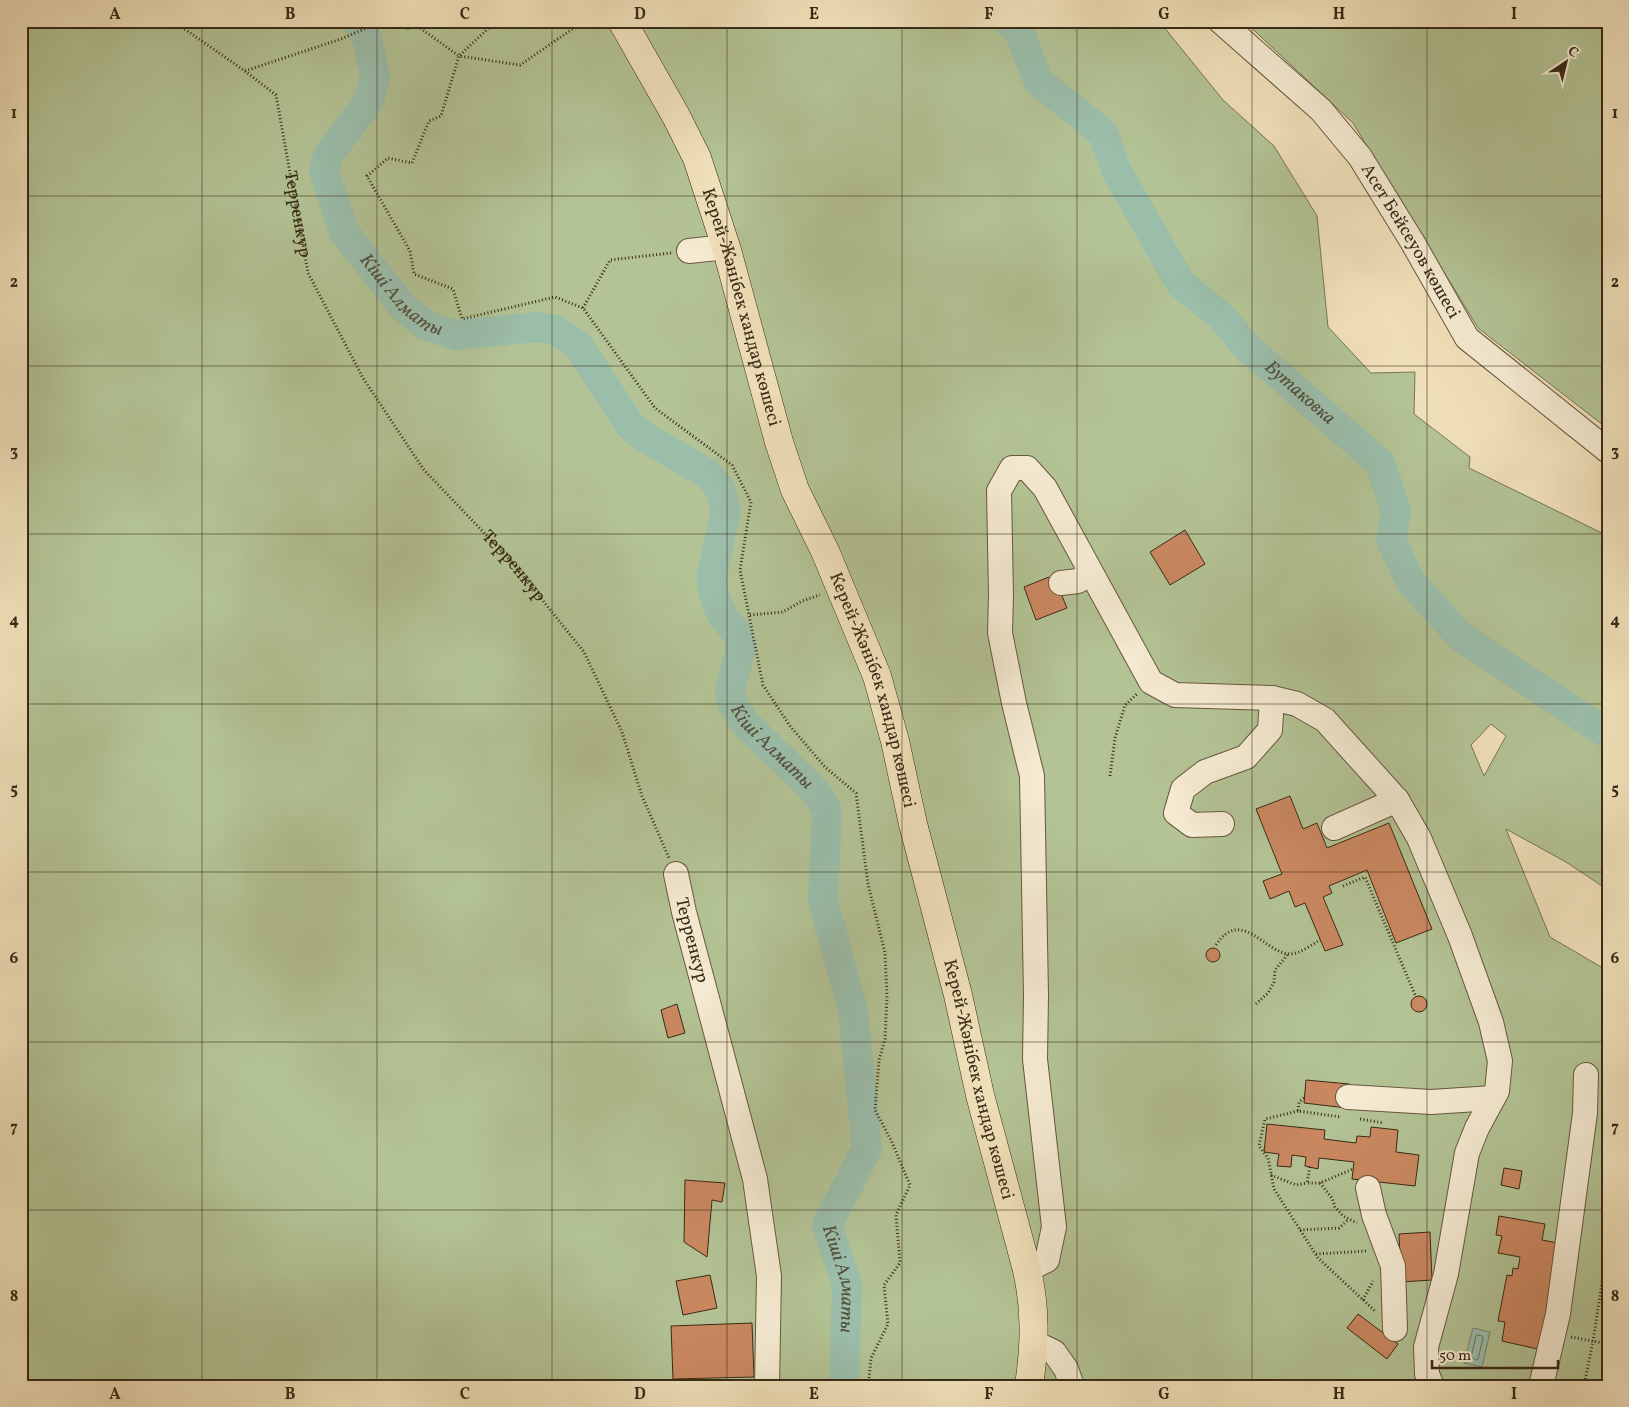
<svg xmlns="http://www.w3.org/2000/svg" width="1629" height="1407" viewBox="0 0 1629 1407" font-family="Vollkorn,serif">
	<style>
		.green { fill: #b3c395; stroke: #767656; fill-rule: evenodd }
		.water { fill: #9bbeab; stroke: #74836f }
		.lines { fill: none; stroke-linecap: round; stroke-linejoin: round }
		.shore { stroke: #6a7460; stroke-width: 1 }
		.river { stroke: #9bbeab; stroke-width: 30 }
		.building { fill: #ca8861; stroke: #392a16 }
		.minor-casing { stroke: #67583f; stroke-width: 26 }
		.major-casing { stroke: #392a16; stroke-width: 29 }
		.path { stroke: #392a16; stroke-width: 3; stroke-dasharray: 1 2.5; stroke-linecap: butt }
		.minor { stroke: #f5ebd2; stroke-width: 24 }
		.major { stroke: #f0e0b9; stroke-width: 28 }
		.grid { fill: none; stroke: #392a16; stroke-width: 1; stroke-opacity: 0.55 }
		.labels { text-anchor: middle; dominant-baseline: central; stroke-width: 4; stroke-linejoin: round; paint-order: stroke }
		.street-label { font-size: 18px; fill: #392a16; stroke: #f5ebd2 }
		.water-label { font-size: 19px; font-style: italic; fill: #524f3b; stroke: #f5ebd2 }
		.neatline { fill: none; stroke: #392a16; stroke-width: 2 }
		.grid-label { font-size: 16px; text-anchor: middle; font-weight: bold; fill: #392a16 }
	</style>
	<rect width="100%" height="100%" fill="#f0e0b9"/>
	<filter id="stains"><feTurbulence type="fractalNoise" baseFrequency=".004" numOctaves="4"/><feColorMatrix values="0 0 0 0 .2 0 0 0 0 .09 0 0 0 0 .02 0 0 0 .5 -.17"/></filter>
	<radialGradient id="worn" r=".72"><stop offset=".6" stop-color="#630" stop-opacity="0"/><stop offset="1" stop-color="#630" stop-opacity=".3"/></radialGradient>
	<path class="green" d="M21 21H1159L1223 100 1274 146 1317 216 1328 327 1371 373 1415 372 1414 414 1470 457 1469 468 1608 536V890L1566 862 1506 829 1550 937 1608 971V1386H21ZM1491 724 1506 736 1484 776 1471 745Z
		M1244 21H1608V429L1478 328 1353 123Z"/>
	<path class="water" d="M1473 1328 1490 1332 1482 1367 1464 1363Z"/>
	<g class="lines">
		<path class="shore" d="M1478 1335 1482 1336 1483 1338 1478 1359 1476 1360 1471 1357 1476 1336Z"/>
		<g class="river">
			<path id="s1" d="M357 21 368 41 375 78 371 95 363 109 328 155 324 171 344 232 403 307 427 326 456 335 536 327 555 330 578 345 630 425 643 436 708 474 721 490 726 511 712 574 713 593 722 615 737 633 741 647 730 690 732 702 745 723 816 792 827 811 823 900 853 1011 867 1148 827 1225 847 1285 844 1386"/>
			<path id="s2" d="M1007 21 1015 25 1023 41 1038 81 1103 133 1116 170 1181 284 1221 316 1247 347 1380 463 1396 511 1391 541 1411 582 1461 637 1608 734"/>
		</g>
	</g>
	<path class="building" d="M1185 530 1205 564 1170 585 1150 552Z
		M1049 577 1052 586 1057 584 1067 608 1036 620 1024 587Z
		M1290 796 1303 829 1317 823 1327 848 1389 823 1432 929 1396 943 1367 870 1329 886 1332 893 1323 897 1343 945 1325 951 1305 903 1295 907 1289 891 1270 899 1263 881 1282 874 1256 809Z
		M1206 955a7 7 0 1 1 14 0a7 7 0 1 1-14 0Z
		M1411 1004a8 8 0 1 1 16 0a8 8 0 1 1-16 0Z
		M677 1004 685 1033 668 1038 661 1010Z
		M1306 1080 1349 1084 1347 1108 1304 1103Z
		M1267 1124 1325 1130 1324 1139 1356 1143 1357 1136 1370 1137 1371 1127 1398 1130 1396 1152 1419 1155 1415 1186 1352 1179 1354 1162 1319 1158 1318 1169 1305 1166 1306 1157 1292 1155 1291 1167 1277 1166 1279 1154 1264 1152Z
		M1504 1168 1522 1171 1519 1189 1501 1185Z
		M685 1180 725 1183 722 1202 712 1200 707 1257 684 1242Z
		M1499 1216 1545 1224 1542 1240 1563 1244 1542 1350 1502 1341 1505 1322 1498 1321 1507 1275 1512 1276 1513 1268 1518 1269 1520 1257 1498 1253 1502 1236 1496 1235Z
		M1430 1232 1432 1280 1401 1282 1399 1234Z
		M710 1275 717 1308 683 1315 676 1281Z
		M1358 1314 1398 1344 1387 1359 1347 1328Z
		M752 1323 754 1377 673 1379 671 1326Z"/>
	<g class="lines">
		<defs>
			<g id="minor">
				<path id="s4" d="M1220 21 1321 110 1360 157 1413 243 1467 338 1608 451"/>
				<path d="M689 251 726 247"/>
				<path d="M1061 583 1078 581 1090 573"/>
				<path d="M1222 824 1192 825 1176 813 1183 789 1205 772 1246 757 1270 730 1272 698"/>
				<path d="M1334 828 1397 800"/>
				<path id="s5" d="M676 874 684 912 755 1179 769 1276 767 1386"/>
				<path d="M1348 1097 1431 1102 1493 1098"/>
				<path d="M1368 1188 1374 1215 1393 1266 1395 1329"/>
				<path d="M1027 1270 1047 1260 1054 1227 1035 1059 1036 996 1032 776 1014 703 1000 633 1001 595 999 491 1012 468H1027L1045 488 1151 682 1175 695 1272 698 1297 704 1325 720 1397 800 1419 838 1460 936 1491 1022 1500 1061 1497 1091 1477 1128 1467 1153 1446 1274 1426 1347 1427 1374 1432 1386"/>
				<path d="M1035 1343 1054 1352 1066 1369 1072 1386"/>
				<path d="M1541 1386 1558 1314 1585 1113 1586 1075"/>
			</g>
			<g id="major">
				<path id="s6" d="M622 21 676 116 697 158 727 250 779 442 795 490 825 551 877 676 895 741 913 824 958 995 980 1095 1027 1270C1036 1311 1035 1344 1029 1386"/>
			</g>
		</defs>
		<use href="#minor" class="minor-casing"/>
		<use href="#major" class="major-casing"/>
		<g class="path">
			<path id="s3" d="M173 21 245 71 276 95 308 273 363 378 424 470 511 561 584 652 622 732 642 796 669 858"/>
			<path d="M400 21 408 28 416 25 459 56 496 21"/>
			<path d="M584 21 520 65 459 56 441 116 429 121 412 163 388 158 367 176 410 251 414 274 453 289 462 319 555 297 583 308 655 408 732 465 751 502 740 570 763 685 790 726 825 767 856 793 868 884 885 953 887 996 885 1039 879 1060 875 1110 891 1140 910 1185 896 1215 900 1263 884 1285 888 1324 871 1358 869 1379 867 1386"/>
			<path d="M245 71 341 39 383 21"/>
			<path d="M583 308 610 260 671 253"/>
			<path d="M750 615 783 612 802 601 820 595"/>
			<path d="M1110 776 1115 738 1125 705 1137 694"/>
			<path d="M1343 886 1365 877 1416 997"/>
			<path d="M1216 945C1241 907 1264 952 1289 954 1300 954 1311 945 1320 940"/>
			<path d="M1256 1004 1268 993 1274 982 1275 970 1288 954"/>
			<path d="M1304 1098 1299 1102 1298 1111 1341 1117"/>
			<path d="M1298 1111 1265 1119 1259 1146 1268 1158 1274 1189 1318 1258 1375 1311"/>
			<path d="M1360 1119 1384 1123"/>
			<path d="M1310 1167 1307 1183H1320L1353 1169"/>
			<path d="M1271 1175 1296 1185 1307 1183"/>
			<path d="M1320 1183 1332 1198 1335 1207 1343 1216 1357 1223"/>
			<path d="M1300 1230 1339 1228 1349 1219"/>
			<path d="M1316 1254 1367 1251"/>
			<path d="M1363 1300 1373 1281"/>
			<path d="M1571 1337 1608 1344"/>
			<path d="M1584 1386 1593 1341 1608 1244"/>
		</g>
		<use href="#minor" class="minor"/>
		<use href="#major" class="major"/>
	</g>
	<path class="grid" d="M202 21V1386M377 21V1386M552 21V1386M727 21V1386M902 21V1386M1077 21V1386M1252 21V1386M1427 21V1386M21 196H1608M21 366H1608M21 534H1608M21 704H1608M21 872H1608M21 1042H1608M21 1210H1608"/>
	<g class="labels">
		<g class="street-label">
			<text stroke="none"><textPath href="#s3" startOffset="248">Терренкур</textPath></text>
			<text stroke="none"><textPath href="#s4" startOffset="294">Асет Бейсеуов көшесі</textPath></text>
			<text stroke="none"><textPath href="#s6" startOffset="312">Керей-Жәнібек хандар көшесі</textPath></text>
			<text stroke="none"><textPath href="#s3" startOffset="668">Терренкур</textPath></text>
			<text stroke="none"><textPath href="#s6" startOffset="718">Керей-Жәнібек хандар көшесі</textPath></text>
			<text stroke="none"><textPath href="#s5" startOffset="68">Терренкур</textPath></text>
			<text stroke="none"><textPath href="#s6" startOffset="1122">Керей-Жәнібек хандар көшесі</textPath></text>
		</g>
		<g class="water-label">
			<text stroke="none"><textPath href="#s1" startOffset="319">Кіші Алматы</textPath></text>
			<text stroke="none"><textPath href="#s2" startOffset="485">Бутаковка</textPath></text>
			<text stroke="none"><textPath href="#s1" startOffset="1008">Кіші Алматы</textPath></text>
			<text stroke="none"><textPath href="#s1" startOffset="1578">Кіші Алматы</textPath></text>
		</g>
	</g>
	<rect width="1629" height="1407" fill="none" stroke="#f0e0b9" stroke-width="55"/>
	<g transform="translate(1566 62) rotate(35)" stroke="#f5ebd2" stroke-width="4" paint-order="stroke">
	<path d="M0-4L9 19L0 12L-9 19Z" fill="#392a16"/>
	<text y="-8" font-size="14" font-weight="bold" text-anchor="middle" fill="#392a16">С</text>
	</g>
	<path d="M1432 1360v8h126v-8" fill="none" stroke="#392a16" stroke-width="2.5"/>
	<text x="1439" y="1360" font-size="15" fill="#392a16" stroke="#f5ebd2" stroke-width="4" paint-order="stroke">50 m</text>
	<rect x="28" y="28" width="1574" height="1352" class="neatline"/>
	<g class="grid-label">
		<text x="115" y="19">A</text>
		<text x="290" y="19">B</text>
		<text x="465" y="19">C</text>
		<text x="640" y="19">D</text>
		<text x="814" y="19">E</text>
		<text x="989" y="19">F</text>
		<text x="1164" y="19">G</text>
		<text x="1339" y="19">H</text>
		<text x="1514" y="19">I</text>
		<text x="14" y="118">1</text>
		<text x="1615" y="118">1</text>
		<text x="14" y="287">2</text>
		<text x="1615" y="287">2</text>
		<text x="14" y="456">3</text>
		<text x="1615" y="456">3</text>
		<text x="14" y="625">4</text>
		<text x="1615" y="625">4</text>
		<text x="14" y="794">5</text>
		<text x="1615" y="794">5</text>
		<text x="14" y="963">6</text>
		<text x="1615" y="963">6</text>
		<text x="14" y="1132">7</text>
		<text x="1615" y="1132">7</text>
		<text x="14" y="1301">8</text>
		<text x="1615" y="1301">8</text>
		<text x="115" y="1399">A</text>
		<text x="290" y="1399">B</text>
		<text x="465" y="1399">C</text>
		<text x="640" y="1399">D</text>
		<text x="814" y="1399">E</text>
		<text x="989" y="1399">F</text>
		<text x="1164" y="1399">G</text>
		<text x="1339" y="1399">H</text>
		<text x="1514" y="1399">I</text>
	</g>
	<rect width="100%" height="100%" filter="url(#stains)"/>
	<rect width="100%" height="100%" fill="url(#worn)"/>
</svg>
